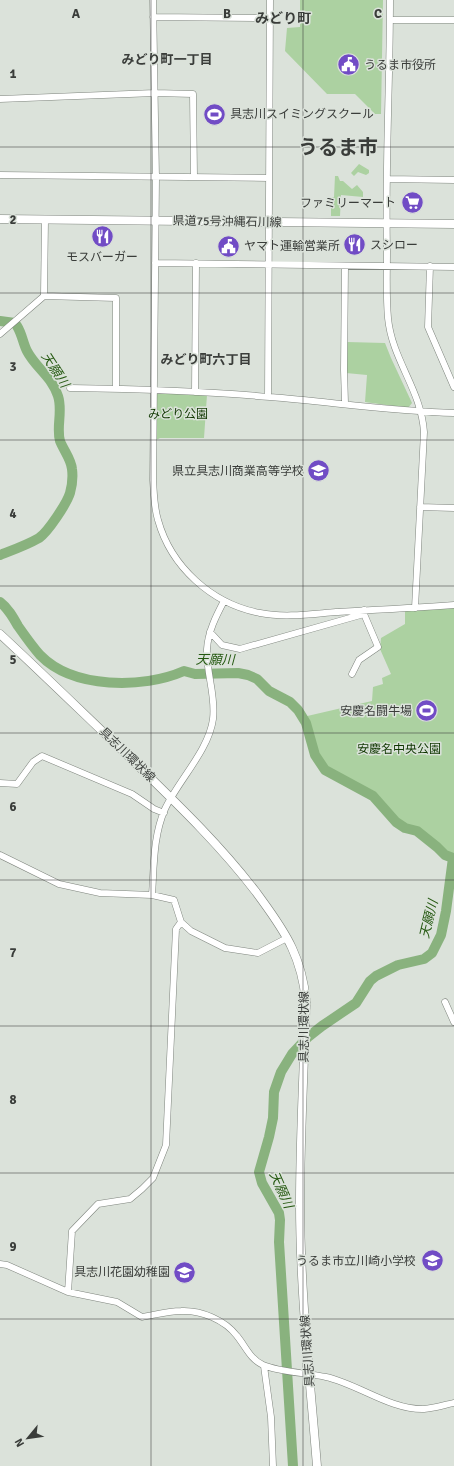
<svg xmlns="http://www.w3.org/2000/svg" width="454" height="1466" viewBox="0 0 454 1466" font-family="Signika,'Noto Sans JP',sans-serif">
	<style>
		.green { fill: #acd1a1 }
		.lines { fill: none; stroke-linecap: round; stroke-linejoin: round }
		.stream { stroke: #89b27e; stroke-width: 1.5 }
		.river { stroke: #89b27e; stroke-width: 10 }
		.minor-casing { stroke: #7e847d; stroke-width: 7 }
		.major-casing { stroke: #7e847d; stroke-width: 9 }
		.minor { stroke: #fff; stroke-width: 6 }
		.major { stroke: #fff; stroke-width: 8 }
		.grid { fill: none; stroke: #3a3d3a; stroke-width: 1; stroke-opacity: 0.55 }
		.labels { text-anchor: middle; dominant-baseline: central; stroke-width: 3; stroke-linejoin: round; paint-order: stroke }
		.poi-label { font-size: 12px; fill: #3a3d3a; stroke: #dbe2da; text-anchor: end }
		.street-label { font-size: 12px; fill: #3a3d3a; stroke: #dbe2da }
		.park-label { font-size: 12px; fill: #0f3700; stroke: #dbe2da }
		.neighbourhood-label { font-size: 13px; font-weight: bold; fill: #3a3d3a; stroke: #dbe2da }
		.water-label { font-size: 13px; font-style: italic; fill: #255911; stroke: #dbe2da }
		.quarter-label { font-size: 14px; font-weight: bold; fill: #3a3d3a; stroke: #dbe2da }
		.town-label { font-size: 20px; font-weight: bold; fill: #3a3d3a; stroke: #dbe2da }
		.grid-label { font-size: 13px; text-anchor: middle; font-weight: bold; fill: #3a3d3a; stroke: #dbe2da; stroke-width: 3; stroke-linejoin: round; paint-order: stroke }
	</style>
	<rect width="100%" height="100%" fill="#dbe2da"/>
	<path class="green" d="M300 0H383L381 114H375L355 94H327L285 51 287 28 300 27Z
		M359 164 369 170V173L366 175 358 172 354 176 351 173Z
		M335 176H338L340 181H343L352 189 357 185 363 192V197L341 195 340 216H331V198L334 197Z
		M347 342 385 343 391 358 412 403 408 408 365 402 367 375 346 373Z
		M155 390 207 395 204 438H160L154 441Z
		M454 605V858C442 857 429 838 418 832 411 828 402 828 396 822 385 812 379 800 366 791 354 783 336 781 325 770 311 756 313 734 303 717L372 701 373 687 383 684 382 678 391 674 380 649 381 638 405 624V610Z"/>
	<g class="lines">
		<path class="stream" d="M453 858H454"/>
		<path class="river" d="M0 321 15 323 17 326C22 334 23 343 27 351 35 367 53 378 58 396 63 411 56 427 60 441 64 451 71 459 72 469 73 477 72 486 70 493 67 503 48 532 39 538 27 545 13 550 0 555
			M0 602C8 608 13 617 18 626 25 636 32 646 40 655 73 689 143 689 184 671L195 674 238 673 248 675 257 679 269 691 290 702 298 710 306 723 315 755 325 770 373 796 396 822 405 828 417 831 437 847 445 855 453 858 446 911 441 935 432 953 424 959 398 965 376 976 370 981 356 1003 322 1026 308 1037 292 1054 281 1072 274 1092 273 1118 269 1137 259 1172 262 1183 279 1213 280 1220 279 1242 293 1466"/>
		<defs>
			<path id="minor" d="M153 0 156 178 153 480C154 494 154 507 158 520 171 567 212 604 260 613 285 618 311 614 336 612 375 610 415 608 454 605
				M390 0C390 84 385 167 387 251 387 273 386 296 388 318 392 360 421 389 424 432L415 608
				M153 17 270 18
				M390 20H454
				M0 99 155 93 193 94 194 177
				M0 175 269 178
				M387 179 454 180
				M155 263 454 267
				M430 266 428 327 454 387
				M44 296 45 220
				M0 334 44 296 116 298V388
				M70 388C137 389 203 391 270 397 331 402 392 411 454 413
				M195 392 196 263
				M268 397 270 0
				M345 403 344 370 345 266
				M420 507 454 508
				M210 632 222 645 240 649 364 614V610
				M352 674 359 660 378 647 364 614
				M0 783 17 784 33 762 42 756 132 794 154 809 164 813
				M0 855 59 884 100 893 152 895 174 900 181 922 191 931 225 948 258 953 287 938
				M152 895C154 867 153 836 165 809 178 781 209 750 213 719 216 695 206 673 207 649 208 632 216 616 224 601
				M445 1002 454 1022
				M0 1264 7 1265 68 1292 117 1302 142 1317C154 1315 168 1311 181 1311 201 1310 225 1320 237 1336 246 1347 250 1359 263 1365 279 1372 308 1373 326 1377 358 1384 390 1410 424 1409 434 1408 444 1405 454 1403
				M68 1292 72 1231 98 1204 130 1199 142 1189 153 1178 166 1145 176 929 181 922
				M264 1366 271 1417 273 1466"/>
			<path id="major" d="M0 219 454 224
				M0 634C42 673 83 713 125 753 171 798 217 841 256 892 269 910 283 928 292 948 300 965 304 982 306 1001 304 1068 300 1136 300 1203 300 1291 310 1379 317 1466"/>
		</defs>
		<use href="#minor" class="minor-casing"/>
		<use href="#major" class="major-casing"/>
		<use href="#minor" class="minor"/>
		<use href="#major" class="major"/>
	</g>
	<path class="grid" d="M151 0V1466M303 0V1466M0 147H454M0 293H454M0 440H454M0 586H454M0 733H454M0 880H454M0 1026H454M0 1173H454M0 1319H454"/>
	<defs>
		<symbol id="civic-disc" viewBox="-11 -11 22 22"><circle r="9.5" fill="#714cc5" stroke="#dbe2da"/><path d="M-.6-6.5H3V-4.5H.6V-3L4-1V1h2V6H-6V1h2V-1L-.6-3ZM-1.2 2.5V6h2.4V2.5Z" fill="#fff"/></symbol>
		<symbol id="stadium-disc" viewBox="-11 -11 22 22"><circle r="9.5" fill="#714cc5" stroke="#dbe2da"/><path d="M0-5a6.5 5 0 1 0 0 10a6.5 5 0 1 0 0-10ZM-3.5-1.8h7v3.6h-7Z" fill="#fff"/></symbol>
		<symbol id="supermarket-disc" viewBox="-11 -11 22 22"><circle r="9.5" fill="#714cc5" stroke="#dbe2da"/><path d="M-6-5.5h2.5l.6 2H6L4.5 2H-2.5L-4.4-4H-6ZM-1.5 3.2a1.3 1.3 0 1 0 .1 0ZM3 3.2a1.3 1.3 0 1 0 .1 0Z" fill="#fff"/></symbol>
		<symbol id="restaurant-disc" viewBox="-11 -11 22 22"><circle r="9.5" fill="#714cc5" stroke="#dbe2da"/><path d="M-5-6h1v4h1v-4h1v4h1v-4h1v5L-1.5 .5V6h-2V.5L-5-1ZM5-6V6H3V1.5H1.5Q1.5-4 5-6Z" fill="#fff"/></symbol>
		<symbol id="school-disc" viewBox="-11 -11 22 22"><circle r="9.5" fill="#714cc5" stroke="#dbe2da"/><path d="M0-5L7-2L0 1L-7-2ZM-4 1L0 2.5L4 1V4Q0 6-4 4Z" fill="#fff"/></symbol>
	</defs>
	<g fill-rule="evenodd">
		<use href="#civic-disc" x="336" y="52" width="25" height="25"/>
		<use href="#stadium-disc" x="202" y="102" width="25" height="25"/>
		<use href="#supermarket-disc" x="400" y="190" width="25" height="25"/>
		<use href="#restaurant-disc" x="90" y="224" width="25" height="25"/>
		<use href="#restaurant-disc" x="342" y="232" width="25" height="25"/>
		<use href="#civic-disc" x="216" y="234" width="25" height="25"/>
		<use href="#school-disc" x="306" y="458" width="25" height="25"/>
		<use href="#stadium-disc" x="414" y="698" width="25" height="25"/>
		<use href="#school-disc" x="420" y="1248" width="25" height="25"/>
		<use href="#school-disc" x="172" y="1260" width="25" height="25"/>
	</g>
	<g class="labels">
		<g class="poi-label">
			<text x="364" y="65" text-anchor="start">うるま市役所</text>
			<text x="230" y="114" text-anchor="start">具志川スイミングスクール</text>
			<text x="396" y="203">ファミリーマート</text>
			<text x="370" y="245" text-anchor="start">スシロー</text>
			<text x="244" y="246" text-anchor="start">ヤマト運輸営業所</text>
			<text x="102" y="257" text-anchor="middle">モスバーガー</text>
			<text x="304" y="471">県立具志川商業高等学校</text>
			<text x="412" y="711">安慶名闘牛場</text>
			<text x="416" y="1261">うるま市立川崎小学校</text>
			<text x="170" y="1272">具志川花園幼稚園</text>
		</g>
		<g class="street-label">
			<text transform="translate(227 222) rotate(1)">県道75号沖縄石川線</text>
			<text transform="translate(127 755) rotate(44)">具志川環状線</text>
			<text transform="translate(304 1027) rotate(-90)">具志川環状線</text>
			<text transform="translate(308 1351) rotate(-94)">具志川環状線</text>
		</g>
		<g class="park-label">
			<text x="178" y="414">みどり公園</text>
			<text x="399" y="749">安慶名中央公園</text>
		</g>
		<g class="neighbourhood-label">
			<text x="167" y="60">みどり町一丁目</text>
			<text x="206" y="360">みどり町六丁目</text>
		</g>
		<g class="water-label">
			<text transform="translate(55 370) rotate(57)">天願川</text>
			<text transform="translate(215 660) rotate(1)">天願川</text>
			<text transform="translate(429 919) rotate(-76)">天願川</text>
			<text transform="translate(281 1190) rotate(66)">天願川</text>
		</g>
		<g class="quarter-label">
			<text x="283" y="18">みどり町</text>
		</g>
		<g class="town-label">
			<text x="338" y="147">うるま市</text>
		</g>
	</g>
	<g class="grid-label">
		<text x="76" y="18">A</text>
		<text x="227" y="18">B</text>
		<text x="378" y="18">C</text>
		<text x="13" y="78">1</text>
		<text x="13" y="224">2</text>
		<text x="13" y="371">3</text>
		<text x="13" y="518">4</text>
		<text x="13" y="664">5</text>
		<text x="13" y="811">6</text>
		<text x="13" y="957">7</text>
		<text x="13" y="1104">8</text>
		<text x="13" y="1251">9</text>
	</g>
	<g transform="translate(28 1438) rotate(241)" stroke="#dbe2da" stroke-width="3" paint-order="stroke">
	<path d="M0-3L7 15L0 10L-7 15Z" fill="#3a3d3a"/>
	<text y="-6" font-size="11" font-weight="bold" text-anchor="middle" fill="#3a3d3a">N</text>
	</g>
</svg>
